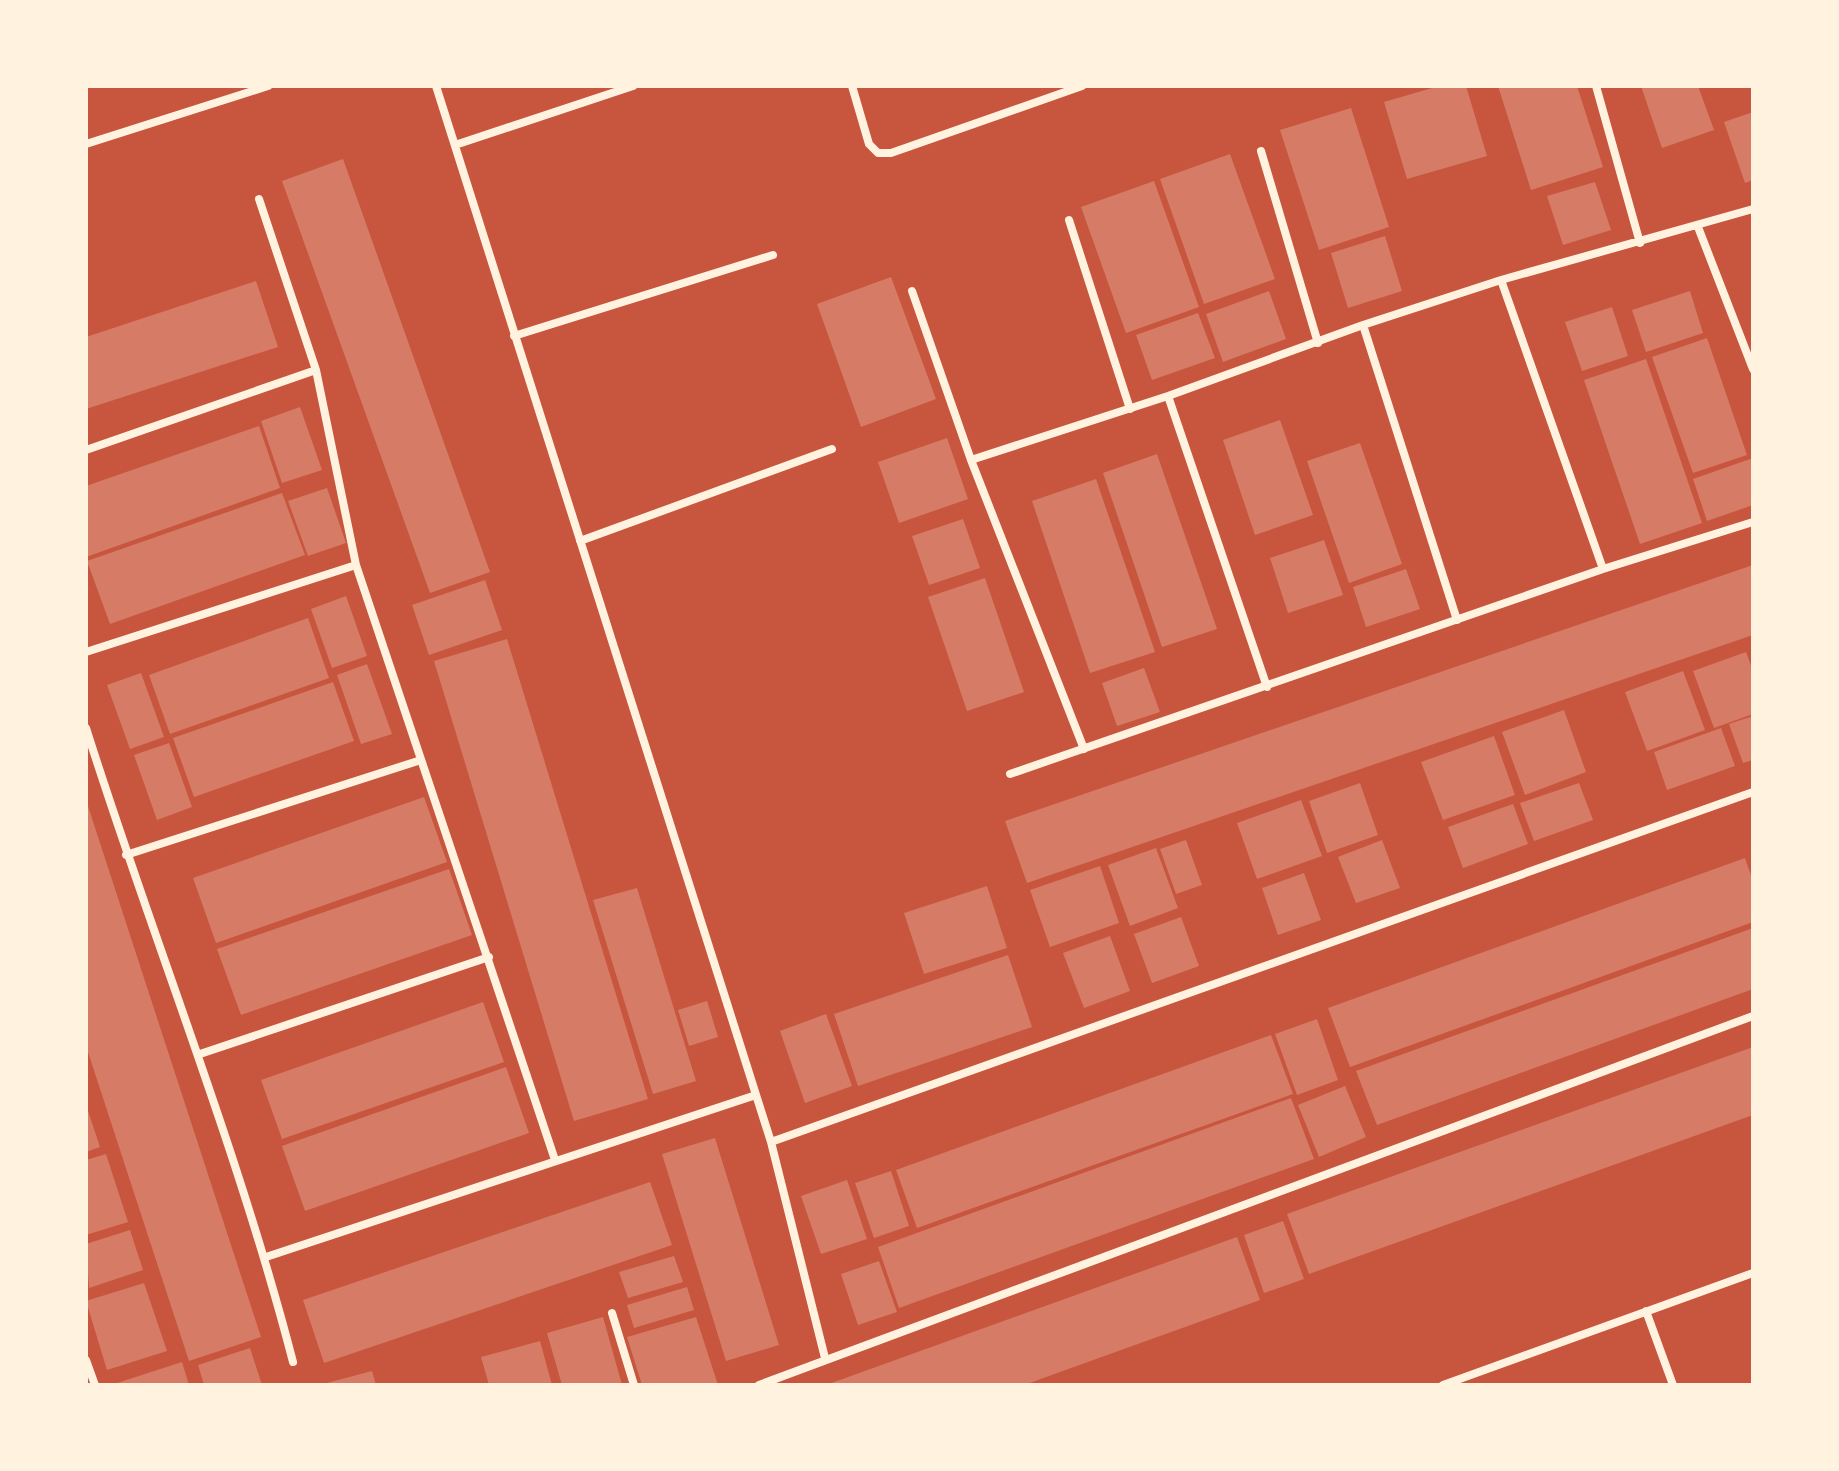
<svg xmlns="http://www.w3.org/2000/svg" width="1839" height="1471" viewBox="0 0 1839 1471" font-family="Rubik,sans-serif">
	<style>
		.building { fill: #d67c66 }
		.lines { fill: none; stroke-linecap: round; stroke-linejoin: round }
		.minor { stroke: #fff3e0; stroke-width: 8 }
	</style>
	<rect width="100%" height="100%" fill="#c8553d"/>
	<path class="building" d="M1439 86H1466L1487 156 1407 179 1384 102Z
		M1498 86H1577L1603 167 1531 190Z
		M1641 86H1698L1714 130 1662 148Z
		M1351 108 1389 227 1319 250 1280 130Z
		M1753 112V180L1745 183 1724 122Z
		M1230 154 1275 279 1204 304 1160 179Z
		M343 159 490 572 430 593 282 181Z
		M1154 181 1199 307 1126 333 1081 207Z
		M1595 182 1611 230 1563 245 1547 196Z
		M1385 236 1402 291 1348 308 1331 253Z
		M891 277 936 399 861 427 817 304Z
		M256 281 278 347 86 409V337Z
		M1269 291 1286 339 1223 362 1206 314Z
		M1690 291 1703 333 1646 352 1632 310Z
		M1612 307 1628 356 1582 371 1565 322Z
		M1198 313 1215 358 1152 380 1136 335Z
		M1707 338 1747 455 1693 473 1652 357Z
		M1646 359 1702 523 1640 544 1584 380Z
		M300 407 322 470 282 483 261 421Z
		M1280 420 1313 515 1255 535 1223 440Z
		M259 426 280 488 86 557V486Z
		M947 438 968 499 899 523 878 462Z
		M1360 443 1402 564 1349 583 1307 461Z
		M1157 454 1217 629 1162 647 1103 473Z
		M1753 458V505L1707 521 1693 479Z
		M1096 479 1155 652 1090 673 1032 501Z
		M327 488 346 543 308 556 288 501Z
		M282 493 305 555 110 624 87 561Z
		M963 519 980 568 929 585 912 536Z
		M1324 540 1343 595 1288 613 1270 558Z
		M1753 565V635L1027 883 1005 821Z
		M1406 569 1420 609 1366 627 1353 587Z
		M985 578 1024 692 967 711 928 597Z
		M485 580 502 630 429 655 412 605Z
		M346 596 367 656 332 668 311 609Z
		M308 618 329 678 170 734 149 675Z
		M507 639 648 1099 574 1121 434 661Z
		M1746 652 1753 671V714L1714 728 1693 671Z
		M367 664 392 734 361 744 337 675Z
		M1144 668 1160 712 1117 726 1102 683Z
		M1683 671 1705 730 1647 751 1625 692Z
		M141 673 164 737 130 749 107 685Z
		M333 682 354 741 194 797 173 738Z
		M1564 710 1586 772 1525 795 1502 732Z
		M1753 716V760L1743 763 1729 724Z
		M1721 728 1735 766 1667 790 1654 752Z
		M1494 736 1515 795 1443 820 1421 762Z
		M169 743 192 807 157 820 134 755Z
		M1360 783 1378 835 1327 853 1309 801Z
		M1579 783 1593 820 1534 841 1520 803Z
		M424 797 447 862 216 943 193 878Z
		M1301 800 1322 856 1257 879 1237 823Z
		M87 803 261 1337 189 1361 86 1046Z
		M1513 804 1528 844 1463 868 1448 827Z
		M1186 840 1202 885 1176 894 1160 849Z
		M1382 840 1400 888 1356 903 1338 857Z
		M1156 848 1178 908 1130 926 1108 865Z
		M1745 858 1753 881V922L1350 1067 1328 1008Z
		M1100 866 1119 923 1050 947 1030 890Z
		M449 869 472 935 241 1015 217 949Z
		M1304 873 1321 920 1278 935 1262 888Z
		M987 886 1007 948 924 974 904 913Z
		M637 888 696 1081 653 1094 593 900Z
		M1181 917 1199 966 1152 983 1134 934Z
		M1753 928V989L1377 1125 1356 1071Z
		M1110 936 1130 991 1084 1008 1063 953Z
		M1008 955 1032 1027 858 1086 834 1014Z
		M707 1001 718 1037 689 1046 678 1010Z
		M483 1002 504 1062 282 1139 261 1080Z
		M826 1014 852 1086 805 1103 780 1031Z
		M1317 1019 1338 1080 1297 1095 1275 1034Z
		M1271 1035 1293 1094 917 1228 896 1170Z
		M1753 1047V1115L1309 1274 1287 1214Z
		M506 1067 529 1133 305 1211 282 1146Z
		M1345 1086 1366 1137 1319 1157 1298 1105Z
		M1291 1098 1314 1159 899 1308 878 1247Z
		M86 1105 100 1147 86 1152Z
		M715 1138 779 1345 726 1361 662 1154Z
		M106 1154 128 1222 86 1235V1160Z
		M891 1171 909 1226 874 1238 855 1183Z
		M847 1180 867 1239 821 1254 801 1196Z
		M650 1182 672 1245 324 1363 303 1300Z
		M1283 1221 1304 1279 1264 1293 1244 1235Z
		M130 1230 143 1270 89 1288 86 1244Z
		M1237 1237 1260 1300 1024 1385H826Z
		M674 1256 683 1282 628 1298 619 1272Z
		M879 1261 897 1312 858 1325 841 1274Z
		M144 1283 167 1351 107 1370 86 1301Z
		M687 1287 694 1310 634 1328 627 1305Z
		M603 1317 622 1385H562L547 1333Z
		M696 1317 718 1385H642L627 1337Z
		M540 1341 552 1385H489L481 1357Z
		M250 1348 262 1385H204L198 1365Z
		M182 1362 189 1385H114V1384Z
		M372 1371 376 1385H323V1384Z"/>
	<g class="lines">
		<path class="minor" d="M436 86 771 1142 825 1358
			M852 86 869 144 878 153H891L1082 86
			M1596 86 1640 243
			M86 144 268 86
			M455 145 633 86
			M1261 151 1318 343
			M259 199 316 370 356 565 555 1160
			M1069 220 1130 409
			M1698 227 1753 369
			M1501 280 1603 569
			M912 291 971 460 1084 749
			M1363 325 1457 620
			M514 336 773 255
			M1168 396 1267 687
			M86 450 316 370
			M971 460 1168 396 1363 325 1501 280 1753 209
			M580 541 832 449
			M86 652 356 565
			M86 728C153 940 237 1146 293 1362
			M1010 774 1603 569 1753 522
			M126 855 421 760
			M200 1054 489 957
			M771 1142 1753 792
			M266 1257 756 1095
			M1646 1311 1673 1385
			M612 1313 634 1385
			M86 1360 95 1385
			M759 1385 1753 1016
			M1443 1385 1753 1273"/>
	</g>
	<rect width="1839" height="1471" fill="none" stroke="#fff3e0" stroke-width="176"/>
</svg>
